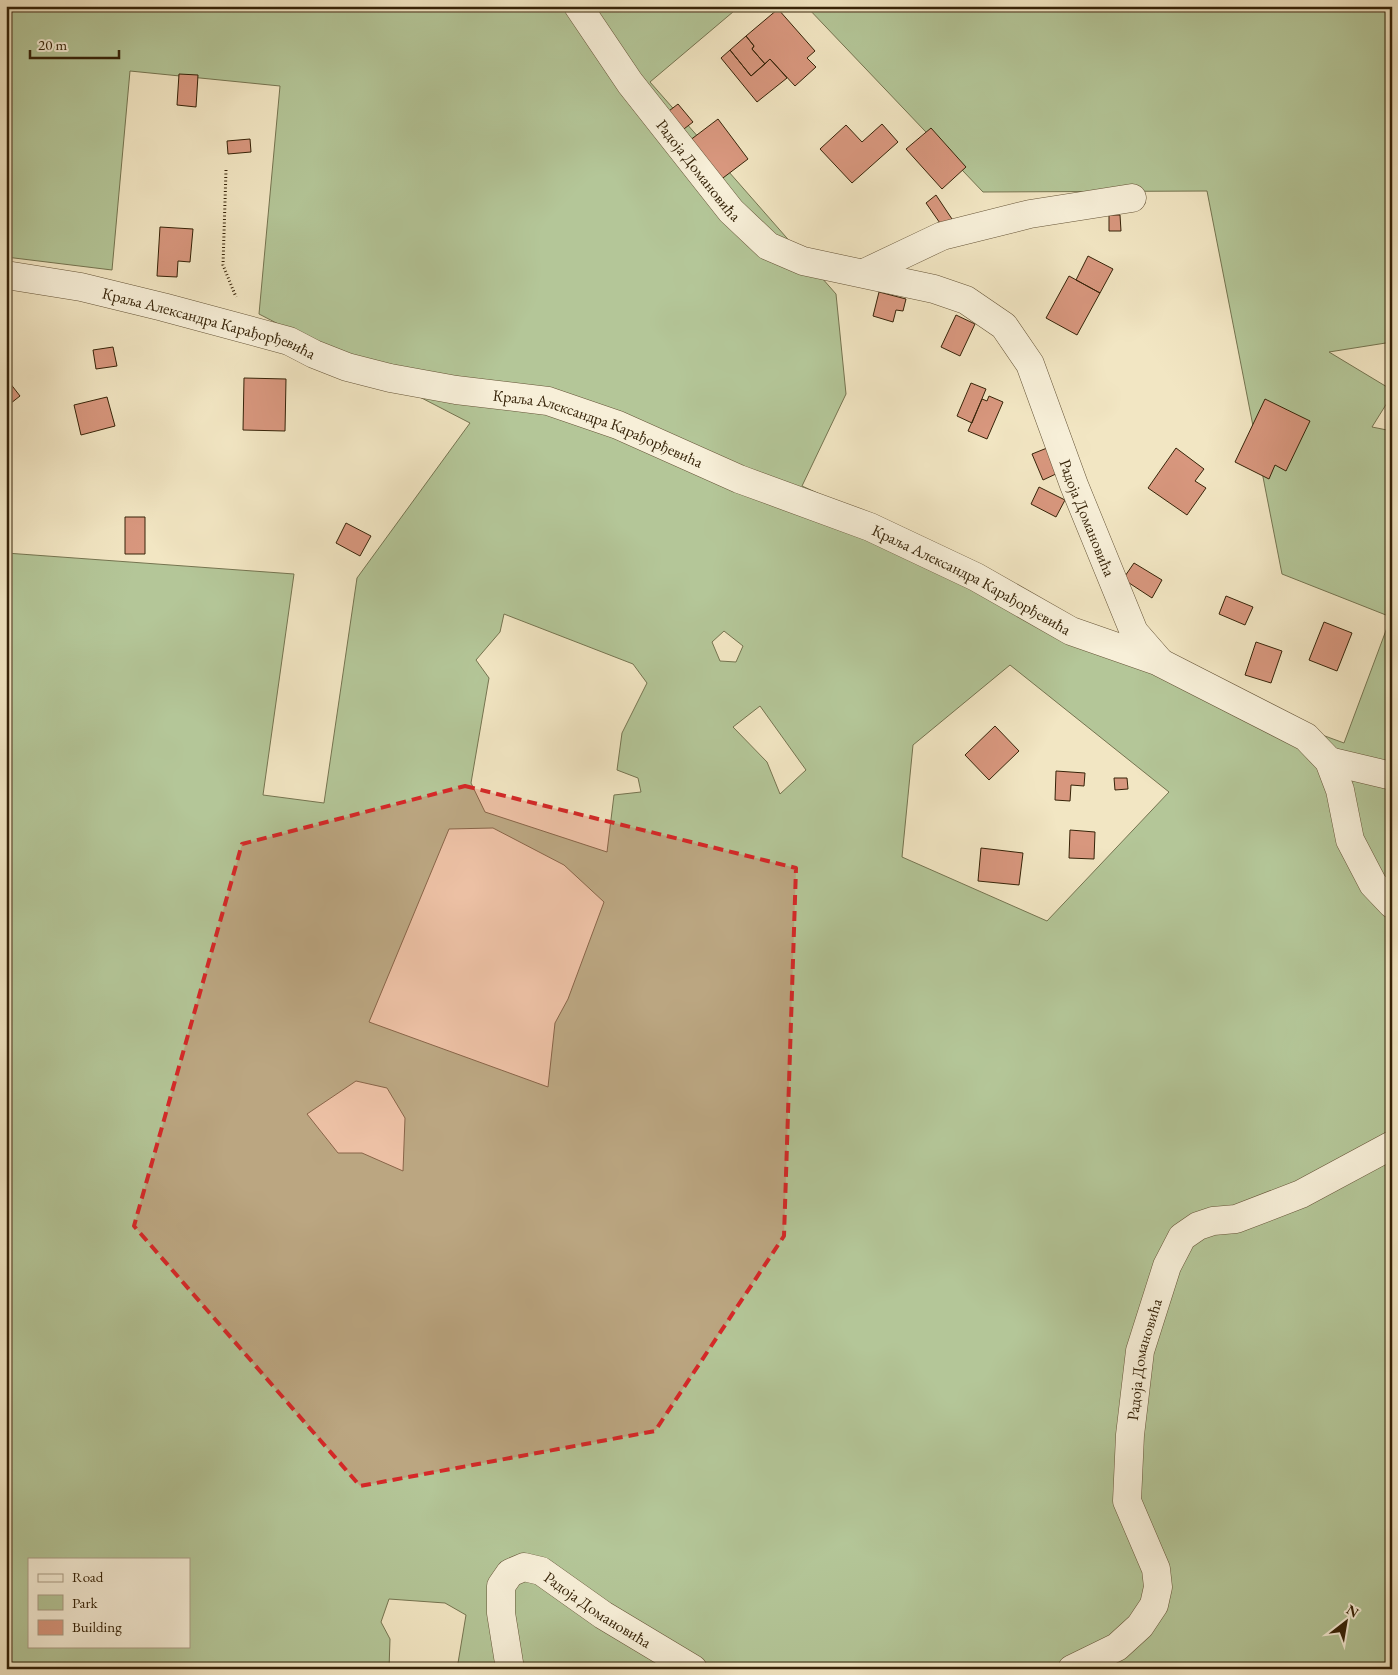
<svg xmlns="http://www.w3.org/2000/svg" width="1398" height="1675" viewBox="0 0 1398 1675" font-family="'EB Garamond',serif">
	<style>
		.green { fill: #b4c698; stroke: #757450; fill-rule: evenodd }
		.building { fill: #d8977e; stroke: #362308 }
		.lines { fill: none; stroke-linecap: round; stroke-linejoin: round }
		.minor-casing { stroke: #655437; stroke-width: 29 }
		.path { stroke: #362308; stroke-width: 3; stroke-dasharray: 1 2.5; stroke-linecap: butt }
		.minor { stroke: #f7efd8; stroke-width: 28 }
		.marked { fill: #d62828; fill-opacity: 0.2; stroke: #d62828; stroke-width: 4; stroke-dasharray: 10 6; stroke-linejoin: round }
		.labels { text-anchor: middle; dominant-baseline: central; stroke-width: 4.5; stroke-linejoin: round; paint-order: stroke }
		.street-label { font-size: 16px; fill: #362308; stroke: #f7efd8 }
	</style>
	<rect width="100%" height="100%" fill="#f2e6c3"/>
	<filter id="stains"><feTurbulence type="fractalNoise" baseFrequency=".004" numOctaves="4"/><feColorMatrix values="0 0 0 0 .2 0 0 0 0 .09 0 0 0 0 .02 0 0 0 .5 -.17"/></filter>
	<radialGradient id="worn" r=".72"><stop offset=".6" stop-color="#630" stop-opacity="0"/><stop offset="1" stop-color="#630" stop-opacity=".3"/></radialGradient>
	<path class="green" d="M6 6H740L650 82 836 294 846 394 802 486 846 506 1063 640 1344 743 1391 617 1282 574 1207 191 983 192 806 6H1392V342L1329 352 1392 390V395L1372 427 1392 431V1669H457L466 1615 445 1603 389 1599 381 1622 390 1639 389 1669H6V553L294 574 263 795 324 803 357 578 470 423 259 314 280 86 130 71 112 270 6 257ZM504 614 633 664 647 683 622 733 617 770 638 778 641 792 614 795 607 852 485 812 471 783 489 678 476 660 500 632ZM724 631 743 646 736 662 720 661 712 642ZM1010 665 1169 792 1047 921 902 857 913 745ZM760 706 806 770 780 794 767 762 733 727ZM493 828 564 865 604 902 568 999 555 1023 548 1087 369 1022 449 829ZM356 1081 387 1088 405 1118 403 1171 362 1153H338L307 1114ZM29 1559H189V1646H29Z"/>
	<path class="building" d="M778 9 815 51 807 58 816 67 795 86 770 59 765 64 752 49 754 46 746 36Z
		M746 36 754 46 752 49 765 64 751 76 730 50Z
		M730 50 751 76 770 59 787 78 757 102 721 58Z
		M179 74 198 75 196 107 177 105Z
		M678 104 693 122 680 132 665 114Z
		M718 119 748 159 715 184 685 144Z
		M882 124 898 142 852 183 820 149 846 125 862 142Z
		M931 128 966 167 942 189 906 149Z
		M250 139 251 152 228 154 227 141Z
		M936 195 952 219 942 226 926 203Z
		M1109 215H1120L1121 231H1109Z
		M160 227 193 229 190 262 178 261 177 277 157 276Z
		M1088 256 1113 269 1100 293 1076 280Z
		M1069 276 1100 293 1077 335 1046 318Z
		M879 292 906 299 903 311 896 310 893 322 873 316Z
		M956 315 975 324 960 356 941 347Z
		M113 347 117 366 96 369 93 350Z
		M6 378 20 396 6 407Z
		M244 378 286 379 285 431 243 430Z
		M971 383 986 389 972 423 957 416Z
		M989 396 1003 402 987 439 968 431 982 399 987 401Z
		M107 397 115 426 81 435 74 405Z
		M1265 399 1310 421 1286 471 1275 465 1269 479 1235 462Z
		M1047 448 1058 473 1043 480 1032 454Z
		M1176 448 1204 469 1195 481 1206 488 1187 515 1148 488Z
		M1039 487 1065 500 1056 517 1031 504Z
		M125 517H145V554H125Z
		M346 523 371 536 360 556 336 543Z
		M1134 563 1162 580 1152 598 1123 579Z
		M1226 596 1253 607 1245 625 1219 614Z
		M1324 622 1352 633 1337 671 1309 660Z
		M1256 642 1282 651 1271 683 1245 675Z
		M995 726 1019 751 989 780 965 755Z
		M1056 771 1085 773 1084 786 1071 785 1070 801 1055 800Z
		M1114 778H1127L1128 789 1115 790Z
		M1070 830 1095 832 1094 859 1069 858Z
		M981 848 1023 853 1019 885 978 881Z"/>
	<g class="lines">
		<defs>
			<g id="minor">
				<path id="s1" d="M578 6 630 83 731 211 768 246 803 261 934 289 966 300 1004 326 1030 364 1074 485 1134 632 1161 663 1306 737 1329 761 1340 790 1350 840 1373 884 1392 904"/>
				<path d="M864 273 942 236 1030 214 1132 198"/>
				<path id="s2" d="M6 275 81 287 163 307 289 341 314 354 347 367 390 378 456 390 548 401 618 425 739 479 870 527 976 577 1071 631 1160 662"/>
				<path d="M1329 761 1392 776"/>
				<path id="s3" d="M510 1669 501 1613V1586L510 1573 524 1567 541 1571 603 1615 693 1669"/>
				<path id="s4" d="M1072 1669 1117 1647 1140 1626 1154 1605 1158 1587 1156 1569 1127 1501 1130 1435 1140 1351 1167 1266 1182 1237 1198 1226 1213 1221 1236 1219 1301 1194 1392 1145"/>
			</g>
		</defs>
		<use href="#minor" class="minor-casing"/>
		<path class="path" d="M226 170 223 265 236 297"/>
		<use href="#minor" class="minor"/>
	</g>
	<path class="marked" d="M465 786 796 868 784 1236 655 1431 360 1486 134 1226 242 844Z"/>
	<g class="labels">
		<g class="street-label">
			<text stroke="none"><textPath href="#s1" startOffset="204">Радоја Домановића</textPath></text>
			<text stroke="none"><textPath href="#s2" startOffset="209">Краља Александра Карађорђевића</textPath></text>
			<text stroke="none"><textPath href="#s2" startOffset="614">Краља Александра Карађорђевића</textPath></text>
			<text stroke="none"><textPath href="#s1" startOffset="769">Радоја Домановића</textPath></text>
			<text stroke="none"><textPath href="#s2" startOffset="1019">Краља Александра Карађорђевића</textPath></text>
			<text stroke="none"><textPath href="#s4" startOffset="360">Радоја Домановића</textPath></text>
			<text stroke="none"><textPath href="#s3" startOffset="201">Радоја Домановића</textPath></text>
		</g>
	</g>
	<rect width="1398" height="1675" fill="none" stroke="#f2e6c3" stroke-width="25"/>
	<rect x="8" y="8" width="1383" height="1660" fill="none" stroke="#362308" stroke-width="2.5"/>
	<rect x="12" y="12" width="1373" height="1650" fill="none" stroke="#362308"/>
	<rect x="28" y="1558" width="162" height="90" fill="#f7efd8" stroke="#aa9d85"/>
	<rect x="38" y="1574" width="25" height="8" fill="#f7efd8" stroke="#aa9d85"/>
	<text x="72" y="1582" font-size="15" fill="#362308">Road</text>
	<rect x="38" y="1595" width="25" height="15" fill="#b4c698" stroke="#aa9d85"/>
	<text x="72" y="1608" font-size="15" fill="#362308">Park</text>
	<rect x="38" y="1620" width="25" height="15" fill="#d8977e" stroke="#aa9d85"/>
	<text x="72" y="1632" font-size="15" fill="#362308">Building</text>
	<g transform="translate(1346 1622) rotate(31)" stroke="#f7efd8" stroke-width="4" paint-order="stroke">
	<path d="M0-4L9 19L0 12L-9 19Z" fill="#362308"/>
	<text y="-8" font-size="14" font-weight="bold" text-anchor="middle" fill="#362308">N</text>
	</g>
	<path d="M30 50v8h89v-8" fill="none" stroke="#362308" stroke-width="2.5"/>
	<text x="38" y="50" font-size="15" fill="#362308" stroke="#f7efd8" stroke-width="4" paint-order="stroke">20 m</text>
	<rect width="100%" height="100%" filter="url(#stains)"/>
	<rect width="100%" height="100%" fill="url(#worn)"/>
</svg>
